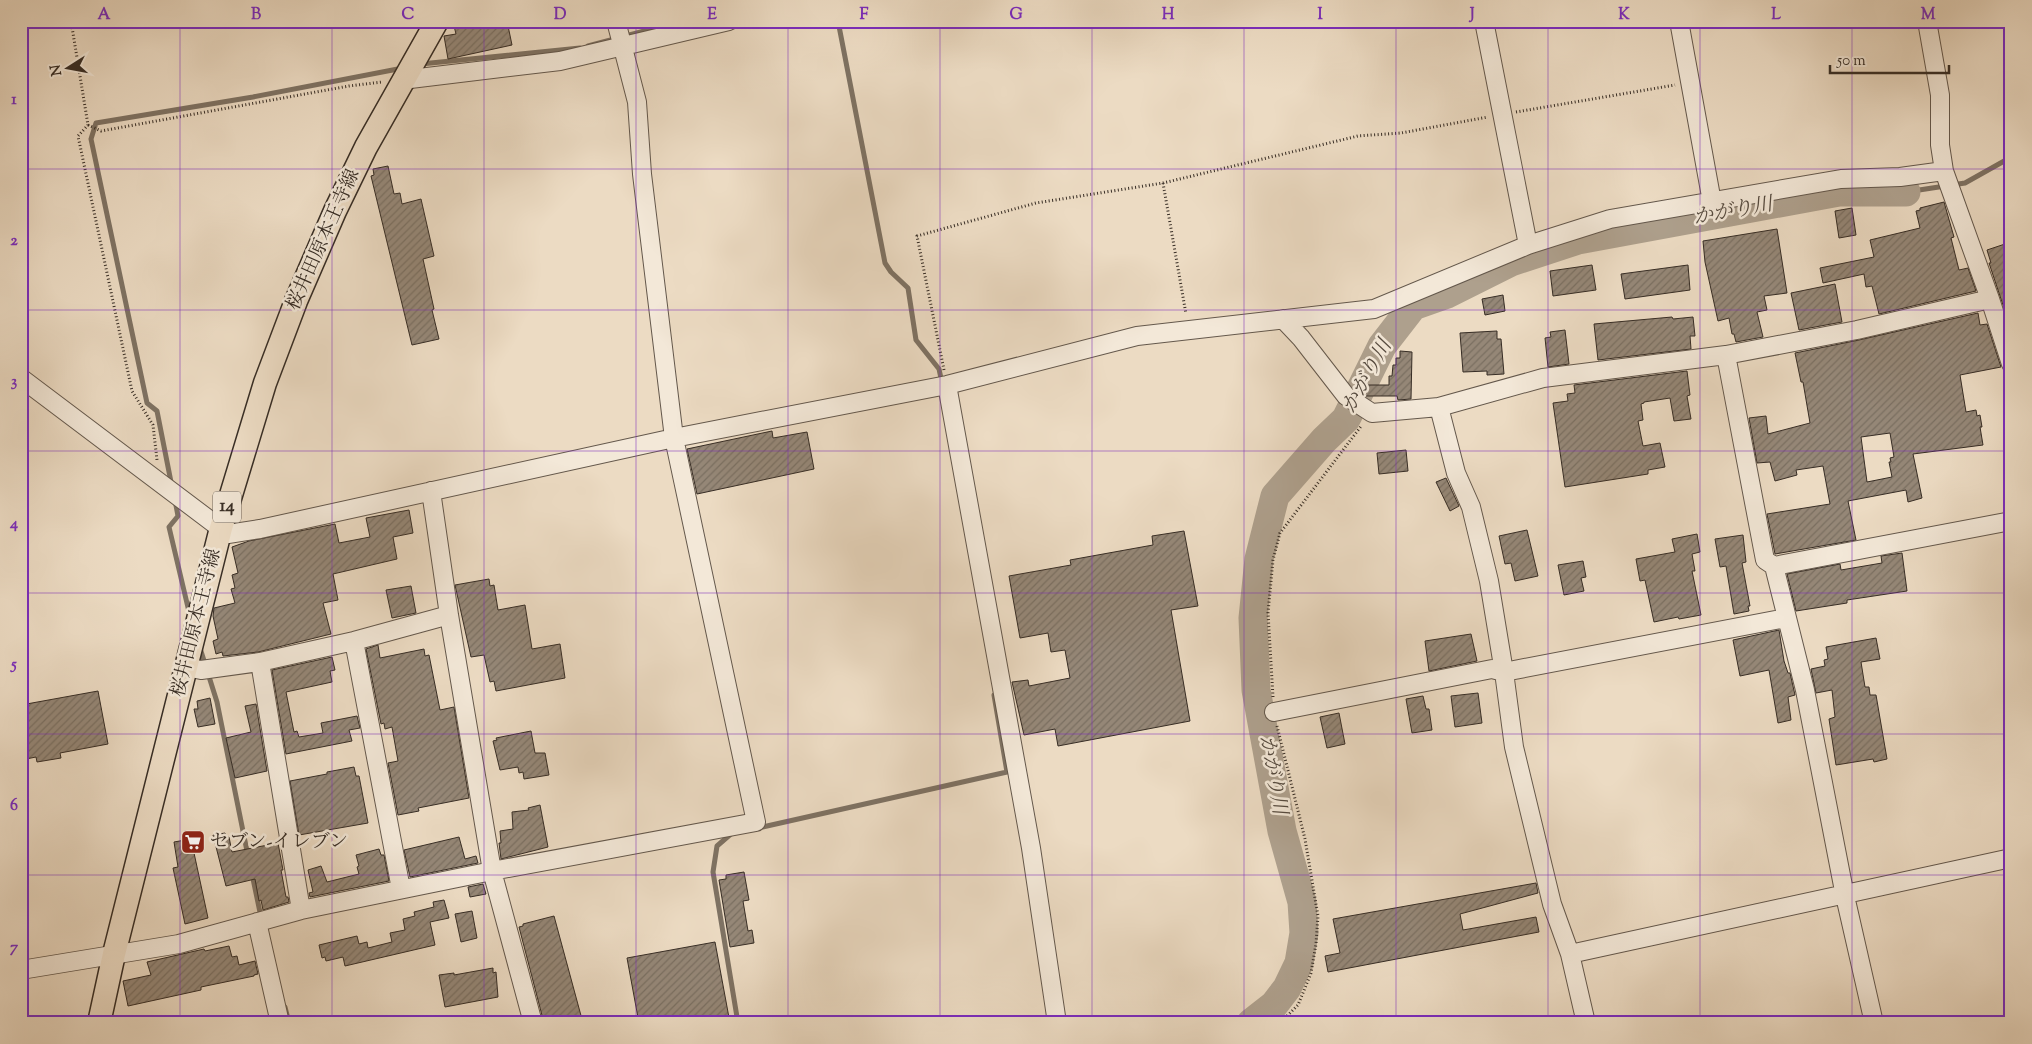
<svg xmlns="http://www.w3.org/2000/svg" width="2032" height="1044" viewBox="0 0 2032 1044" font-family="'Sorts Mill Goudy','Noto Serif JP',serif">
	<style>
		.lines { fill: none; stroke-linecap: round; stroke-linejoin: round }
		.stream { stroke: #7e7263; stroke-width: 5 }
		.river { stroke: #aea08d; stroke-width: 29 }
		.building { fill: url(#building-hatch); stroke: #372d25; fill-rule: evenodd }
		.minor-casing { stroke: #64584c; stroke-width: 20 }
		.major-casing { stroke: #372d25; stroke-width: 25 }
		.path { stroke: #372d25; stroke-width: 3; stroke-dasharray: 1 2.5; stroke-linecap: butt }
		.minor { stroke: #f3e8d8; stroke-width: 18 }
		.major { stroke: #ecdbc3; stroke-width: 22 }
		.grid { fill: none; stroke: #7b2cbf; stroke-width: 1; stroke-opacity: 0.55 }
		.labels { text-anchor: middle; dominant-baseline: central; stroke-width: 5; stroke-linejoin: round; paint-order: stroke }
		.shield { fill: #f3e8d8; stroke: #6f655b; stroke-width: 1 }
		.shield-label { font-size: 18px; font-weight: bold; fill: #372d25 }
		.street-label { font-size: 19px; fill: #372d25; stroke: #f3e8d8 }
		.poi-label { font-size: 19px; fill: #372d25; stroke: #f3e8d8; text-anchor: start }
		.water-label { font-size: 20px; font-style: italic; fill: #554a3f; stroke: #f3e8d8 }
		.neatline { fill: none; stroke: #7b2cbf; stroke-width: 2 }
		.grid-label { font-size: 16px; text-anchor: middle; font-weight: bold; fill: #7b2cbf }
	</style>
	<defs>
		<pattern id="building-hatch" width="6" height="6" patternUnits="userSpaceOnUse" patternTransform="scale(1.25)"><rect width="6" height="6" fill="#958777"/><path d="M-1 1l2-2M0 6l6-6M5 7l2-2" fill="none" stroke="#7a6f61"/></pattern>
	</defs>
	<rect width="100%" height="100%" fill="#ecdbc3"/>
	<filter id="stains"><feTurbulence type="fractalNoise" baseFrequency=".004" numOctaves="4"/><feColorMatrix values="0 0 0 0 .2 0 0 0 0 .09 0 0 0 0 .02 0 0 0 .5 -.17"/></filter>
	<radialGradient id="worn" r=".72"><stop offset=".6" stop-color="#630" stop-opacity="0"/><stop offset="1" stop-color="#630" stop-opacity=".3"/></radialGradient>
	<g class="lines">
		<path class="stream" d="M838 21 885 263 891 272 908 288 916 340 939 369 942 383
			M588 46 682 21
			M421 64 580 48
			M1906 192 1965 183 2006 160H2011
			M172 487 157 411 147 403 91 139 96 123 253 97 403 68
			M175 500 178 516 169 527 190 616
			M200 648 217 702 248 856
			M758 828 1007 772 994 695
			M732 833 717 846 713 872 738 1023
			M252 874 261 917
			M285 1007 289 1023"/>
		<path class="river" d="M1251 1023 1274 1005 1287 988 1299 963 1304 933 1302 902 1282 831 1256 690 1253 618 1259 559 1275 496 1324 440 1346 419 1382 346 1413 306 1447 294 1511 262 1578 240 1839 192H1906"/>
	</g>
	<path class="building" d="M475 21H507L512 45 448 59 444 36 456 34 454 26Z
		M388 166 394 194 400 193 402 204 421 199 434 256 423 259 434 309 432 310 439 339 412 345 371 176 374 175 373 169Z
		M1944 202 1954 237 1951 238 1959 270 1968 268 1976 291 1879 314 1872 286 1866 287 1864 274 1823 283 1820 268 1874 257 1870 240 1920 228 1916 211 1920 210V208Z
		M1852 208 1856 235 1839 238 1835 211Z
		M1777 229 1787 293 1764 296 1767 310 1757 312 1763 337 1736 342 1734 334H1732L1729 318 1718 321 1705 262 1703 241Z
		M2011 242V269L2007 270 2011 281V329L1989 263H1991L1987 250Z
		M1592 265 1596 290 1553 296 1550 271Z
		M1688 265 1690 290 1625 299 1621 274Z
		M1835 284 1842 322 1799 330 1791 293Z
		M1503 295 1505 311 1485 315 1482 299Z
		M1978 313 1980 325 1987 324 2001 367 1960 375 1966 412 1976 410 1977 416 1980 415 1982 427H1980L1983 445 1913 454 1922 498 1908 502 1906 490 1848 501 1856 540 1775 554 1767 514 1830 504 1823 466 1796 470 1797 475 1775 481 1770 462 1757 463 1749 418 1766 416 1768 434 1810 423 1803 382H1801L1795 353 1859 340ZM1890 433 1894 457 1890 458 1891 462H1889L1892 477 1867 482 1861 437Z
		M1672 317 1673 319 1693 317 1695 336H1690L1691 349 1598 360 1594 324Z
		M1565 330 1569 364 1548 367 1545 338 1551 337 1550 332Z
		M1497 331V339H1501L1504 374 1487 375V371L1463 372 1460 333Z
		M1400 351 1412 352 1411 399 1398 400 1397 396H1365V385H1389V376H1392L1393 365H1396V358H1400Z
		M1687 371 1690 395 1687 396 1691 419 1674 421 1670 398 1644 402V403L1641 404 1643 420 1638 421 1643 446 1660 443 1665 467 1648 470V474L1565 487 1553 403 1568 401 1567 394 1575 393 1574 385Z
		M772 431 773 438 807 432 814 469 697 494 687 449Z
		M1406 450 1408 471 1379 474 1377 453Z
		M1446 478 1459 506 1450 511 1436 482Z
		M409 510 413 533 393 537 397 559 333 574 338 600 323 603 331 634 258 652 223 656 222 652 216 654 213 641 218 639 213 616 214 608 235 603 231 589 235 588 232 575 238 573 232 547 249 541 335 524 339 543 370 537 366 518Z
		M1527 530 1538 576 1515 581 1511 563 1505 564 1499 536Z
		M1184 531 1198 606 1171 610 1190 721 1058 746 1055 729 1024 735 1012 682 1028 680 1029 686 1070 678 1065 650 1051 652 1048 633 1020 638 1009 576 1071 565 1070 560 1153 545 1152 536Z
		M1697 534 1700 552 1692 554 1695 571H1692L1701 615 1679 619 1678 617 1654 622 1645 580 1640 581 1636 559 1675 552 1672 539Z
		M1743 535 1746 562 1742 563 1750 606H1748L1749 611 1734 614 1726 566 1720 567 1715 539Z
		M1902 553 1907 591 1847 600V603L1796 611 1787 574 1840 564 1841 570 1882 563 1881 556Z
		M1583 561 1586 577 1581 578 1584 591 1564 595 1558 565Z
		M489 579 490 586 494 585 498 610 525 605 532 649 560 644 565 678 496 691 494 681 490 682 484 655 471 657 455 585Z
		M411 586 416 613 392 618 386 590Z
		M1779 630 1784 661 1788 673H1790L1795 695 1788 697 1791 720 1778 723 1769 670 1740 676 1733 640Z
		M1471 634 1477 661 1429 671 1425 641Z
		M1876 638 1880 659 1861 662 1865 687H1869L1870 695H1876L1887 759 1874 762 1873 759 1836 765 1829 719 1835 717 1832 690 1816 693 1811 669 1825 666 1824 660 1828 659 1826 647Z
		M378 645 380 658 424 649 425 656 429 655 440 710 454 707 469 798 418 808 419 811 398 815 388 763 398 761 392 727 385 729 384 723 381 724 366 649Z
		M332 657 335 670 330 671 332 682 286 692 294 732 297 731 299 737 323 733 321 723 357 716 360 728 349 730 352 741 286 754 272 670Z
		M98 691 108 744 60 753 61 758 37 762 36 757 21 760V705Z
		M1478 693 1482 723 1455 727 1451 696Z
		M1423 696 1426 709H1429L1432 730 1412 733 1406 699Z
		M210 698 215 724 198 727 194 709H198L197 701Z
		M256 704 267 771 235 778 226 738 251 732 245 706Z
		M1339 713 1345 744 1327 748 1320 717Z
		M531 731 535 753H545L549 775 524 779 523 772 519 773 518 767 500 770 493 741 497 740 496 738Z
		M354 767 356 776H359L368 823 299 835 290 781 327 774V772Z
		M540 805 548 847 501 859 499 843H501L500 831 513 829 512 812 529 810 528 808Z
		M225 833 226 838 229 837 232 852 278 843 283 870H281L286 897H288L289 902 263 910 261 900 259 901 255 879 226 886 213 835Z
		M459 837 465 859 476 856 478 863 410 877 404 850Z
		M191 839 208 918 185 924 173 868 178 867 174 842Z
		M379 849 381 855H384L389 881 310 897 309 893 313 892 308 870 321 866 327 882 359 874 357 867 359 866 356 855Z
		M744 872 749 900 743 901 748 931 752 930 754 943 730 947 719 880 726 879V875Z
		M1536 883 1538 893 1460 914 1463 930 1536 917 1539 932 1328 972 1325 956 1340 953 1333 919Z
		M483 884 486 894 470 897 468 887Z
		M444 900 449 918 430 922 435 945 345 966 343 957 326 961 325 957 322 958 319 945 357 936 359 944 367 942 368 948 392 942 390 933 405 930 403 919 415 916 414 912 434 907 433 902Z
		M472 911 477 938 461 942 455 914Z
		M554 916 583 1023H544L519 927 523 926V924Z
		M715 942 730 1023H639L627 958Z
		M229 946 232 957 237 956 239 965 255 961 258 974 254 975V976L201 987V990L128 1006 123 981 151 975 147 962 204 949 205 951Z
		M493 968V973L496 972 498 997 445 1007 439 975 454 973V975Z"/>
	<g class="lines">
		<defs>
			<path id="minor" d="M1484 21 1528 245
				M1679 21 1712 202
				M1927 21 1940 95V145L1944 171 1990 299 2011 364
				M402 80 560 61 729 21
				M1283 319 1301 338 1346 396 1372 413 1439 407 1543 378 1726 355 1857 330 1990 299
				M1726 355 1765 560 1774 566 1805 690 1845 896 1874 1023
				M21 378 228 534 260 529 674 438 947 385 1137 336 1374 309 1528 245 1610 219 1841 179 1900 177 1944 171
				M947 385 1031 848 1057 1023
				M1439 407 1456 473 1471 507 1489 581 1504 672 1514 747 1552 904 1570 954 1586 1023
				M431 491 449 615 492 871 533 1023
				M1774 566 2011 521
				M354 641 401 889
				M186 667 201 670 260 662
				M1274 712 1492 669 1504 672 1786 618
				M301 910 260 662 354 641 449 615
				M257 922 280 1023
				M1570 954 2011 858
				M21 970 179 944 301 910 492 871 756 822 674 438 642 174 637 102 616 21"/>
			<path id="major" d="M99 1023 114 954 221 528 265 383 296 301 335 211 366 147 437 21"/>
		</defs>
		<use href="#minor" class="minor-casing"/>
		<use href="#major" class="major-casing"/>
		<path class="path" d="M71 21 88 125 78 136 132 391 153 425 157 460
			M1516 112 1675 85
			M88 125 101 131 349 86 382 82
			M1163 183 1186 314
			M944 370 917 236 1036 203 1163 183 1358 136 1401 133 1488 117
			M1273 697 1268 613 1273 560 1280 533 1362 425
			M1277 726 1305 839 1318 916 1316 944 1311 973 1298 1005 1280 1023"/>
		<use href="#minor" class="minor"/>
		<use href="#major" class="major"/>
	</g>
	<path class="grid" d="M180 21V1023M332 21V1023M484 21V1023M636 21V1023M788 21V1023M940 21V1023M1092 21V1023M1244 21V1023M1396 21V1023M1548 21V1023M1700 21V1023M1852 21V1023M21 169H2011M21 310H2011M21 451H2011M21 593H2011M21 734H2011M21 875H2011"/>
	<defs>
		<symbol id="supermarket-square" viewBox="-11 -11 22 22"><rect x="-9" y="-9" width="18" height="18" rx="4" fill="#8f2418" stroke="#f3e8d8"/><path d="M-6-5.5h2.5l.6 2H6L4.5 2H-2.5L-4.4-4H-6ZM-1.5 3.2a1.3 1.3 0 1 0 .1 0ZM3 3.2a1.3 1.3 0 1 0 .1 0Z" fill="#fff"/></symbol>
	</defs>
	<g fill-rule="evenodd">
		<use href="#supermarket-square" x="179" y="828" width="28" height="28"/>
	</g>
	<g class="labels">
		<rect class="shield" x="213" y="491.5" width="28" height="31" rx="4"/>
		<g class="shield-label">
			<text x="227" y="507">14</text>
		</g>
		<g class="street-label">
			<text transform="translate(324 240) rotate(-66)">桜井田原本王寺線</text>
			<text transform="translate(197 623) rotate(-76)">桜井田原本王寺線</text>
		</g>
		<g class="poi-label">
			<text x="210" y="842">セブン-イレブン</text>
		</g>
		<g class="water-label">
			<text transform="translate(1733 212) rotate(-10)">かがり川</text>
			<text transform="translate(1368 377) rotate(-61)">かがり川</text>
			<text transform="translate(1272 775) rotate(80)">かがり川</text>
		</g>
	</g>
	<rect width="2032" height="1044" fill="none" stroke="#ecdbc3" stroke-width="55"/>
	<g transform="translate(68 68) rotate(259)" stroke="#f3e8d8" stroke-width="4" paint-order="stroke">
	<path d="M0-4L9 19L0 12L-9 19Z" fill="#372d25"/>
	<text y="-8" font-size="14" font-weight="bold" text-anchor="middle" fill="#372d25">N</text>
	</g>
	<path d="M1830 65v8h119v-8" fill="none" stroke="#372d25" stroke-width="2.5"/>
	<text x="1837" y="65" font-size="15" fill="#372d25" stroke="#f3e8d8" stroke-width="4" paint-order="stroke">50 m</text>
	<rect x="28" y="28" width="1976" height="988" class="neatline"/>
	<g class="grid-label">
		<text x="104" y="19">A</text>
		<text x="256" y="19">B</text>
		<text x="408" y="19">C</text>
		<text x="560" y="19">D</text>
		<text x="712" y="19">E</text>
		<text x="864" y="19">F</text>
		<text x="1016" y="19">G</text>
		<text x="1168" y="19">H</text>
		<text x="1320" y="19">I</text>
		<text x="1472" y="19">J</text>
		<text x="1624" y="19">K</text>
		<text x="1776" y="19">L</text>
		<text x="1928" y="19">M</text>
		<text x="14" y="104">1</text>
		<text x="14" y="245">2</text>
		<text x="14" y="386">3</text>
		<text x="14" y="528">4</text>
		<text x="14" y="669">5</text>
		<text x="14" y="810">6</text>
		<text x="14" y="952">7</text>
	</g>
	<rect width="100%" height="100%" filter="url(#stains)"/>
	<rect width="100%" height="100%" fill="url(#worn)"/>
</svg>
